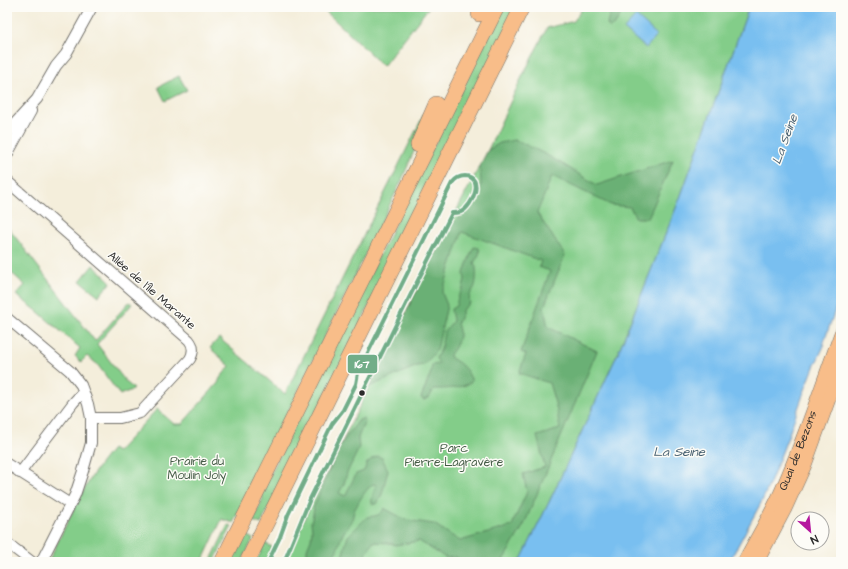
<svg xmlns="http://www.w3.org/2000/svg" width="848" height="569" viewBox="0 0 848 569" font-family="'Architects Daughter',sans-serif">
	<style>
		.green { fill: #83cd89; stroke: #577c5a }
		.forest { fill: #6ab075; stroke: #4a6e50 }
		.water { fill: #79bff0; stroke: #52758e }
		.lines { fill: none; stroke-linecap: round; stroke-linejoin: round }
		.minor-casing { stroke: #716f69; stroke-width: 12 }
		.major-casing { stroke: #716f69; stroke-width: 14 }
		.highway-casing { stroke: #716f69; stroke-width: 16 }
		.minor { stroke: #fff; stroke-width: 10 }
		.major { stroke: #f8bd89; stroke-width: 13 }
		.highway { stroke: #f8bd89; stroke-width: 15 }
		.bus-1-casing { stroke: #fdfcf7; stroke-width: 7 }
		.bus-1 { stroke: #71ad88; stroke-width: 4 }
		.bus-dot { fill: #2b2b2b; stroke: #fdfcf7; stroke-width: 1.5 }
		.labels { text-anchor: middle; stroke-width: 3; stroke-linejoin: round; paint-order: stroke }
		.street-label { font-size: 12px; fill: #2b2b2b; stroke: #fdfcf7 }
		.park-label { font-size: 12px; fill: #455c47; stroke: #fdfcf7 }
		.water-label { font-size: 13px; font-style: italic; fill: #465f70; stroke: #fdfcf7 }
		.line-badge { stroke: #fdfcf7; stroke-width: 1.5 }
		.badge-label { font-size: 11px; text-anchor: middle; font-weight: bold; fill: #fff }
	</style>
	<rect width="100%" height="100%" fill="#fdfcf7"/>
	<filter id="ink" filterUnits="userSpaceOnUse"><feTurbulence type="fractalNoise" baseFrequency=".025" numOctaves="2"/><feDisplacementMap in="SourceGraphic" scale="8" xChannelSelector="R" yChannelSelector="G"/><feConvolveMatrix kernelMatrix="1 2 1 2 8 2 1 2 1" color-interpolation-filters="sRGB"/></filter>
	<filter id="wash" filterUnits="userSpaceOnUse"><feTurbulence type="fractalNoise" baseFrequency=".012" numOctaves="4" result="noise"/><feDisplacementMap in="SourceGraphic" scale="16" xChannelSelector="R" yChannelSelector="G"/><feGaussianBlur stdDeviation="0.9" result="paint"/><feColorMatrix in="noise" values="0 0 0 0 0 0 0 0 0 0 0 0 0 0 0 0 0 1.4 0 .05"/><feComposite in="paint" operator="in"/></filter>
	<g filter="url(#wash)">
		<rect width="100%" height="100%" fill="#f4eedb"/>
		<path class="green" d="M 321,7 L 429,7 L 383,66 Z
			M 503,7 L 517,7 L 261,524 L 253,521 L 263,498 L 260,495 Z
			M 583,7 L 749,7 L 680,198 L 618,353 L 552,496 L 520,562 L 287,562 L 302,523 L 447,229 L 488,150 L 521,79 L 547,28 L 574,21 Z
			M 179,76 L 187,90 L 165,101 L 158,87 Z
			M 427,108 L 428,118 L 401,182 L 233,523 L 222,519 L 202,562 L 48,562 C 67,524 84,481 112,449 L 117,452 L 157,409 L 174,424 L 182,424 L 218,383 L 220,378 L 230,366 L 210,348 L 219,338 L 285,394 Z
			M 7,226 L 95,341 L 129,302 L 132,304 L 97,344 L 126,382 L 134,389 L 120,395 L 97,364 L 87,356 L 81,362 L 75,356 L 80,348 L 36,310 L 16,295 L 25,285 L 7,269 Z
			M 93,265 L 111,282 L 99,296 L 80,281 Z
			M 228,525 L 232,526 L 214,562 L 210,562 Z
			M 245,534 L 253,539 L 242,562 L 228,562 Z
			M 265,543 L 272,547 L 265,562 L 256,562 Z"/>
		<path class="forest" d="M 611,7 L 624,7 L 617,22 L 610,28 L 607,24 Z
			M 514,140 C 544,151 570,169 597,185 L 673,160 L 648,218 L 636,218 L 630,207 L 611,205 L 552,176 L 537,213 L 565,255 L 544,307 L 548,327 L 597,351 L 524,525 L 502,562 L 457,562 L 457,557 L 446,558 L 419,541 L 396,545 L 389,543 L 373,542 L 361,562 L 337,562 L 342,557 L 348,536 L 367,517 C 374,516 382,516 384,508 L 406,520 L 434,524 L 460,541 L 512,526 L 515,518 L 527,492 L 523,474 L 545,467 L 537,436 L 560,429 L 556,406 L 549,383 L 519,373 L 526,354 L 521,352 L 550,271 L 539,267 L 541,261 L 462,232 L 442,293 L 447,305 L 437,350 L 424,365 L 417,366 L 369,387 L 447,229 L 468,208 L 481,185 L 480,165 L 488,150 L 500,143 Z
			M 474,247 L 479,248 C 481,255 477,257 474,263 C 475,265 476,266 476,269 C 477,271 476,286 474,288 C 471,294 468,295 470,303 L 462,310 L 462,314 L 457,324 C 461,332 459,341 454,349 C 452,352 450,353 450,357 C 462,365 466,367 472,381 C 464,389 445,389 434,389 L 429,398 L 424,400 L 421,398 L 431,372 L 432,365 L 439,364 L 436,358 L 441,349 L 444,332 L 453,321 L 451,309 L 456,306 L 458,297 L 463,288 L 465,280 L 464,274 L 465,270 L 471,253 Z
			M 364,418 L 365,422 L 361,430 L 358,438 L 359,448 L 347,473 L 344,484 L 339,493 L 345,496 L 356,474 L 364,471 L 367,463 L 373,458 L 378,456 L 382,458 L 388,470 L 382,494 L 377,504 L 372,504 C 371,495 374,493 376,485 L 373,484 C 365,490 359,501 354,511 C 353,515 353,519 350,523 C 348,527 344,531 342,536 C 339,542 338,550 334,555 C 327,564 314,565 307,557 L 307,549 L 311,539 L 312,530 L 311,522 L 314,509 L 313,508 L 341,444 L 359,420 Z"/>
		<path class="water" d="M 749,7 L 841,7 L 841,293 L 824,342 L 823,348 L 814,367 L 803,395 L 789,434 L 770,483 L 762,501 L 729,562 L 520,562 L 552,496 L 618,353 L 680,198 Z
			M 636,16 L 657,35 L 646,48 L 624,29 Z"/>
	</g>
	<g filter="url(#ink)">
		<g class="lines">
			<defs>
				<path id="minor" d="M 7,133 L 16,122 L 37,99 L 56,66 L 66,54 L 92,7
					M 7,155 L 31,111
					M 7,181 L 189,340 C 194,346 194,352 190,359 L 140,413 L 120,418 L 91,418
					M 7,318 L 70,371 L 81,385 L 88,404 L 91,418 L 91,443 L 83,471 L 75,495 L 41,562
					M 7,464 L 70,504
					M 20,473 L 73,403 L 83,392
					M 7,543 L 32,562"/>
				<g id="major">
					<path id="s1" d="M 744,562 C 757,537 772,513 783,487 C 805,437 822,384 841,333"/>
					<path d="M 757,562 L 785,509 L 805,465 L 841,366"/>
				</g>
				<path id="highway" d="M 479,14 L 483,7
					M 418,145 L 436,104
					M 222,562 L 497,7
					M 247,562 L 522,7"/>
			</defs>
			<use href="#minor" class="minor-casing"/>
			<use href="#major" class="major-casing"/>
			<use href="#highway" class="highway-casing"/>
			<use href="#minor" class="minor"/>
			<use href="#major" class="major"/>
			<use href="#highway" class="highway"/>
			<defs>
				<path id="bus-1" d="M 268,562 L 280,537 L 288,515 L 332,424 L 343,410 L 356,384 L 358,373 L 452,183 C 455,179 459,176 465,176 C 485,177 473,206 461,212 C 458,213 455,213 452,213 L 410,296 L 310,499 L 284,562"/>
			</defs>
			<use href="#bus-1" class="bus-1-casing"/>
			<use href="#bus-1" class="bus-1"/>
		</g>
	</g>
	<circle class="bus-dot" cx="362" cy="393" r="3.5"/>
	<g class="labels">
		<g class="street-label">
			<text transform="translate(152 290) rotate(41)" y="4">Allée de l'Île Marante</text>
			<text dy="4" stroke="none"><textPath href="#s1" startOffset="124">Quai de Bezons</textPath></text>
		</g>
		<g class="park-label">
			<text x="454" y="452">Parc<tspan x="454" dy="14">Pierre-Lagravère</tspan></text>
			<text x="197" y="465">Prairie du<tspan x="197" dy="14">Moulin Joly</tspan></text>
		</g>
		<g class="water-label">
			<text transform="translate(784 139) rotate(-70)" y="5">La Seine</text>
			<text x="679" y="456">La Seine</text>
		</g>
	</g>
	<rect class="line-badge" x="347" y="354" width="31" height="20" rx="4" fill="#71ad88"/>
	<g class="badge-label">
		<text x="362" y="368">167</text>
	</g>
	<rect width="848" height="569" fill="none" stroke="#fdfcf7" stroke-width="24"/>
	<g transform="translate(810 531) rotate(153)"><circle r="19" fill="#fdfcf7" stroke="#a9a8a5"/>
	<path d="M0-3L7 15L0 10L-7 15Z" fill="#b5179e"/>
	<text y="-6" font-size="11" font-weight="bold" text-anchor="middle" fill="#2b2b2b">N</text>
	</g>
</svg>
